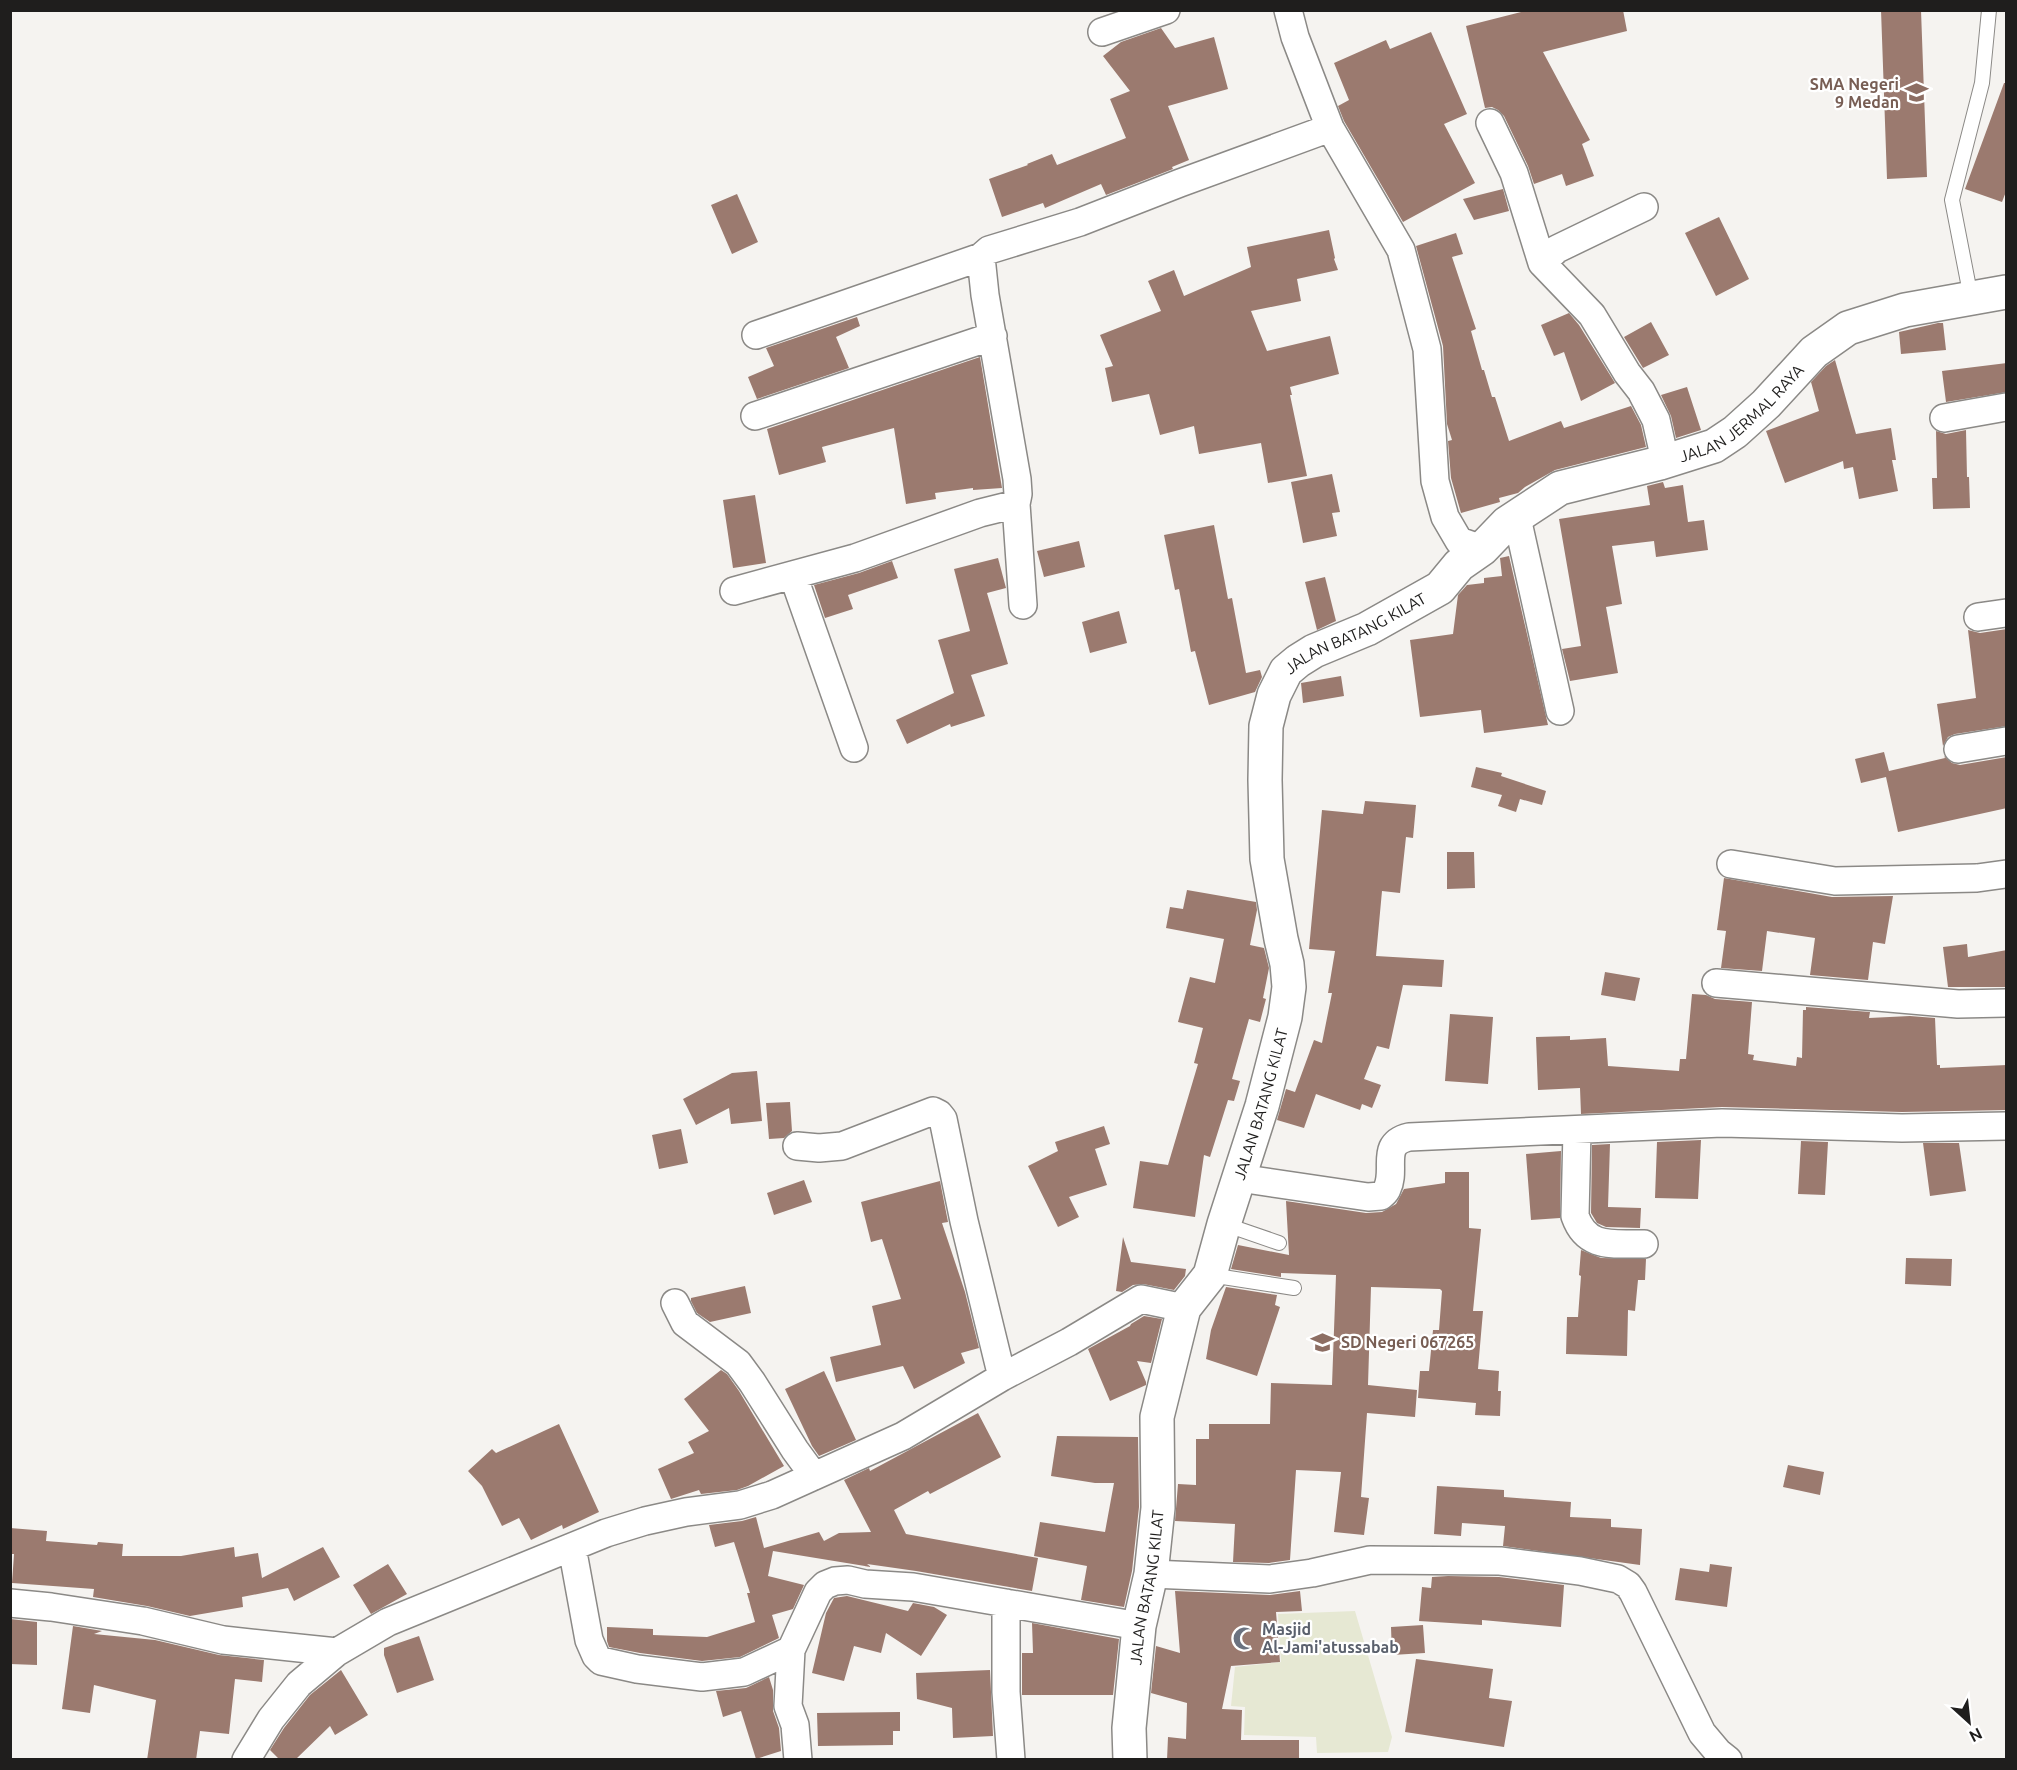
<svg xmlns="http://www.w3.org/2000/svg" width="2017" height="1770" viewBox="0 0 2017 1770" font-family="Ubuntu,sans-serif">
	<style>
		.green { fill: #e6e8d3 }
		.building { fill: #9b7a6f }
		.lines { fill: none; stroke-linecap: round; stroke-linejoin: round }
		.service-casing { stroke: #8b8986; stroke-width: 16 }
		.minor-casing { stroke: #8b8986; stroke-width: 30 }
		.tertiary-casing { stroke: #8b8986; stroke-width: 36 }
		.service { stroke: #fff; stroke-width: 14 }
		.minor { stroke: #fff; stroke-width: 27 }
		.tertiary { stroke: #fff; stroke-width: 33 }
		.labels { text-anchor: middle; stroke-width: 4.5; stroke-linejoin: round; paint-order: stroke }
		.education-label { font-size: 16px; font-weight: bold; fill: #785e54; stroke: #fff; text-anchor: end }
		.street-label { font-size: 16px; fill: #1f1e1d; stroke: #fff }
		.worship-label { font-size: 16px; font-weight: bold; fill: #5b616d; stroke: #fff; text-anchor: start }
	</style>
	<rect width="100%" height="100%" fill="#f5f3f0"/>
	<path class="green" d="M 1355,1611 L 1392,1737 L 1388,1752 L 1317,1753 L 1316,1737 L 1244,1735 L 1245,1707 L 1231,1706 L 1235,1667 L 1281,1662 L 1278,1614 Z"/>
	<path class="building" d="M 1529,10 L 1623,10 L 1627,31 L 1543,52 L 1590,140 L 1582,144 L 1594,176 L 1566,186 L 1562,174 L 1534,184 L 1528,166 L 1504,116 L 1498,110 L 1492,107 L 1485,108 L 1466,26 Z
		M 1881,10 L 1921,10 L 1927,177 L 1887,179 Z
		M 1161,28 L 1175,48 L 1214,37 L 1228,89 L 1168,106 L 1189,160 L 1172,167 L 1173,169 L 1106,195 L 1101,184 L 1045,208 L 1043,203 L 1002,217 L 989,179 L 1028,165 L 1027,164 L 1052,154 L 1057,165 L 1126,138 L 1110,99 L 1130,91 L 1103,56 L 1121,42 Z
		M 1431,32 L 1467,114 L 1444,124 L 1475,183 L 1403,222 L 1344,121 L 1338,106 L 1349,100 L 1334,63 L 1386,40 L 1390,49 Z
		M 2004,83 L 2007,83 L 2007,189 L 2002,202 L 1965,189 Z
		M 1503,189 L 1509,211 L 1474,220 L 1463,199 Z
		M 737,194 L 758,242 L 732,254 L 711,205 Z
		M 1719,217 L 1749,279 L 1716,296 L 1685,233 Z
		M 1329,230 L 1335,258 L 1334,259 L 1338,270 L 1297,279 L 1301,301 L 1251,311 L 1267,351 L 1330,336 L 1339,374 L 1290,387 L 1292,395 L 1290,395 L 1307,476 L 1268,483 L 1261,443 L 1199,454 L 1194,426 L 1160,435 L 1149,394 L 1112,402 L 1105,368 L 1113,366 L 1100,335 L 1161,311 L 1148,281 L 1174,270 L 1184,296 L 1251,267 L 1247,247 Z
		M 1456,233 L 1463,254 L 1452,257 L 1476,329 L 1471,331 L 1482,370 L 1484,370 L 1492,397 L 1495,397 L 1509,441 L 1561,421 L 1564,428 L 1631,406 L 1641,425 L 1646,447 L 1555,470 L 1525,487 L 1518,493 L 1499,498 L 1500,502 L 1461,513 L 1451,478 L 1448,441 L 1452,440 L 1447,424 L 1443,346 L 1416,246 Z
		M 1569,313 L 1579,325 L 1615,383 L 1581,401 L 1564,352 L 1554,356 L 1541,325 Z
		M 857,317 L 860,326 L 836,337 L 849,368 L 757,399 L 748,377 L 774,366 L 766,348 Z
		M 1651,322 L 1669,355 L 1643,368 L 1624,337 Z
		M 1938,323 L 1943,323 L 1946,350 L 1901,354 L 1899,332 Z
		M 980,357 L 1002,488 L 973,490 L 973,488 L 935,493 L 936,499 L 906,504 L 894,428 L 822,447 L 826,462 L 779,475 L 767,429 Z
		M 1835,360 L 1856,434 L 1891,428 L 1896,460 L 1892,460 L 1898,491 L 1859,499 L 1853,467 L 1844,469 L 1843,461 L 1785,483 L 1766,431 L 1819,411 L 1811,382 L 1826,366 Z
		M 2007,363 L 2007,392 L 1946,402 L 1942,371 Z
		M 1687,387 L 1701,430 L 1676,438 L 1671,416 L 1661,395 Z
		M 1966,430 L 1967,477 L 1969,477 L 1970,508 L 1933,509 L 1932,478 L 1937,478 L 1936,431 L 1946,434 Z
		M 1332,474 L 1340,512 L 1332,513 L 1337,536 L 1303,543 L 1291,482 Z
		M 1663,482 L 1665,488 L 1683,485 L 1688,522 L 1704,520 L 1708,550 L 1656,557 L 1654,541 L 1612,546 L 1622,604 L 1606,607 L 1618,673 L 1570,681 L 1562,649 L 1581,646 L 1559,519 L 1650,505 L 1647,486 Z
		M 755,495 L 766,563 L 733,568 L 723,500 Z
		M 1214,525 L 1228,599 L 1232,598 L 1246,673 L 1260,670 L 1262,677 L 1255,692 L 1209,705 L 1195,651 L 1191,652 L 1179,589 L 1175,590 L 1164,535 Z
		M 1079,541 L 1085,567 L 1044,577 L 1037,551 Z
		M 1509,556 L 1548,725 L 1484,733 L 1481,710 L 1420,717 L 1410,640 L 1453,634 L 1458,595 L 1467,585 L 1484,583 L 1484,578 L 1502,576 L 1500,558 Z
		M 998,558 L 1006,588 L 987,593 L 1008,664 L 971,675 L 985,716 L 951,727 L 950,724 L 907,744 L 896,720 L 954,693 L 938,640 L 970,631 L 954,569 Z
		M 892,561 L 898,578 L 848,595 L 853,609 L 825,618 L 814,585 L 859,573 Z
		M 1325,577 L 1336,621 L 1317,630 L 1305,582 Z
		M 1119,611 L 1127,643 L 1090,653 L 1082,622 Z
		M 2007,629 L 2007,726 L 1955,734 L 1948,737 L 1943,746 L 1937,704 L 1976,698 L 1968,630 L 1980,633 Z
		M 1341,676 L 1344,696 L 1303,703 L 1301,683 Z
		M 1884,752 L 1889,771 L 1945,758 L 1944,756 L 1952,763 L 1960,765 L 2007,757 L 2007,808 L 1898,832 L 1886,777 L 1861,783 L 1855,759 Z
		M 1476,767 L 1502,773 L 1501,776 L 1546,791 L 1542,805 L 1520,799 L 1516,812 L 1498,806 L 1502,795 L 1471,787 Z
		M 1365,801 L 1416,805 L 1413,838 L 1406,837 L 1400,893 L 1382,891 L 1376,956 L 1444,960 L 1442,987 L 1403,985 L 1389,1049 L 1377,1046 L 1364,1079 L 1381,1085 L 1372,1108 L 1362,1104 L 1360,1110 L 1316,1094 L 1304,1128 L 1277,1120 L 1286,1089 L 1295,1092 L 1314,1040 L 1322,1043 L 1332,993 L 1328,993 L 1335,951 L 1309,949 L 1322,810 L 1363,814 Z
		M 1447,852 L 1474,852 L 1475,888 L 1447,889 Z
		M 1724,878 L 1832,897 L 1893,896 L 1885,944 L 1873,942 L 1868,980 L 1810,975 L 1815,938 L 1767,931 L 1762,971 L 1721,968 L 1726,931 L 1717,930 Z
		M 1187,890 L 1256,902 L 1257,910 L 1250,945 L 1264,948 L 1269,968 L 1263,998 L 1266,999 L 1260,1022 L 1249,1019 L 1232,1079 L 1240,1081 L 1234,1101 L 1228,1100 L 1210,1157 L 1204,1155 L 1195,1217 L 1133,1208 L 1140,1161 L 1168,1165 L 1198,1064 L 1194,1063 L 1203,1028 L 1178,1022 L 1190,977 L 1215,983 L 1224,939 L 1166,928 L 1170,907 L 1183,909 Z
		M 1967,944 L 1968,957 L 2007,950 L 2007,987 L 1948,987 L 1943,947 Z
		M 1605,972 L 1640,978 L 1635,1001 L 1601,995 Z
		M 1692,994 L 1706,995 L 1715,999 L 1752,1002 L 1748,1054 L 1754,1055 L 1753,1060 L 1796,1066 L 1797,1057 L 1802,1058 L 1803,1010 L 1806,1010 L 1806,1007 L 1870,1012 L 1869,1018 L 1910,1016 L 1935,1018 L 1937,1065 L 1940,1065 L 1940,1068 L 2007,1065 L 2007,1110 L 1902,1112 L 1722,1107 L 1581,1114 L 1580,1088 L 1538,1090 L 1536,1037 L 1570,1036 L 1570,1040 L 1606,1038 L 1608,1066 L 1679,1071 L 1680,1059 L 1686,1059 Z
		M 1450,1014 L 1493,1017 L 1488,1084 L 1445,1081 Z
		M 757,1071 L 762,1121 L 731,1124 L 729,1108 L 696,1125 L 683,1099 L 732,1073 Z
		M 790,1102 L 792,1131 L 784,1138 L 769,1139 L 766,1103 Z
		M 1104,1126 L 1110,1144 L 1095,1149 L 1107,1185 L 1069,1197 L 1079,1217 L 1058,1227 L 1028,1166 L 1058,1151 L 1055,1142 Z
		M 681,1129 L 688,1163 L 659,1169 L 652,1135 Z
		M 1701,1140 L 1698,1199 L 1655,1198 L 1657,1142 Z
		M 1801,1141 L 1828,1142 L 1825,1195 L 1798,1194 Z
		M 1923,1143 L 1959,1143 L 1966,1191 L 1930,1196 Z
		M 1610,1144 L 1608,1207 L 1641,1208 L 1640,1228 L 1606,1227 L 1597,1223 L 1591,1213 L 1592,1145 Z
		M 1561,1151 L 1560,1218 L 1531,1220 L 1526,1154 Z
		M 1445,1172 L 1469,1172 L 1469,1228 L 1481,1229 L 1473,1311 L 1483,1311 L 1478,1369 L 1499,1371 L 1498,1391 L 1501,1391 L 1500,1416 L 1475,1415 L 1476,1403 L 1418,1398 L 1420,1371 L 1429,1371 L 1433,1330 L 1439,1330 L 1442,1291 L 1440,1289 L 1371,1287 L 1368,1385 L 1417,1390 L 1415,1417 L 1367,1413 L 1361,1497 L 1369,1498 L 1364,1535 L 1334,1532 L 1341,1472 L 1296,1470 L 1290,1560 L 1269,1563 L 1233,1562 L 1235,1524 L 1175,1521 L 1178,1484 L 1196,1485 L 1196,1439 L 1209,1439 L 1209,1424 L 1270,1424 L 1271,1383 L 1332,1385 L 1336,1275 L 1281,1273 L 1281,1277 L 1231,1269 L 1238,1245 L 1289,1255 L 1286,1201 L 1366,1213 L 1382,1212 L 1396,1204 L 1404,1189 L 1445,1183 Z
		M 804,1180 L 812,1202 L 774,1215 L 767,1193 Z
		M 940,1181 L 948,1222 L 942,1223 L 965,1292 L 979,1348 L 961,1353 L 965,1363 L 914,1389 L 903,1366 L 836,1382 L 830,1357 L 881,1345 L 872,1306 L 901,1299 L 882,1239 L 871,1242 L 861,1202 Z
		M 1123,1237 L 1131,1262 L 1186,1269 L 1185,1276 L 1174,1290 L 1143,1284 L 1133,1285 L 1122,1292 L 1116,1291 Z
		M 1581,1250 L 1601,1258 L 1646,1259 L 1645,1280 L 1638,1280 L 1635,1311 L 1628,1310 L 1627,1356 L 1566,1354 L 1567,1317 L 1578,1317 L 1581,1276 L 1579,1275 Z
		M 1906,1258 L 1952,1259 L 1951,1286 L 1905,1284 Z
		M 745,1286 L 751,1313 L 710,1322 L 697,1313 L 691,1301 L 691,1298 Z
		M 1226,1287 L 1277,1295 L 1275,1305 L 1280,1307 L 1257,1376 L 1206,1359 L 1211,1330 Z
		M 1144,1316 L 1162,1319 L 1151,1363 L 1137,1361 L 1146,1382 L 1146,1385 L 1110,1401 L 1088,1349 L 1130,1326 L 1131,1324 Z
		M 721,1370 L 727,1374 L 739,1391 L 784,1466 L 748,1486 L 737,1490 L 701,1494 L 699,1490 L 671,1499 L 658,1469 L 694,1453 L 688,1442 L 709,1431 L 684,1399 Z
		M 824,1371 L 856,1440 L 819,1456 L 812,1446 L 785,1389 Z
		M 978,1413 L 1001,1457 L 930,1494 L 928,1491 L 894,1510 L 906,1534 L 1038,1558 L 1032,1591 L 916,1571 L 867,1564 L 871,1567 L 773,1551 L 768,1576 L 804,1585 L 793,1609 L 772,1615 L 779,1638 L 740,1657 L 702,1661 L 640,1653 L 609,1647 L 607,1641 L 607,1627 L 653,1629 L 653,1635 L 707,1637 L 755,1622 L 747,1593 L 750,1593 L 734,1542 L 715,1547 L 709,1525 L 742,1521 L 756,1517 L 764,1548 L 819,1532 L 824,1541 L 839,1533 L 871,1532 L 844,1480 L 869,1468 L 870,1471 Z
		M 559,1424 L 599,1512 L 563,1529 L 562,1525 L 531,1540 L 519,1518 L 502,1526 L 482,1486 L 468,1471 L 492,1449 L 496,1453 Z
		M 1057,1436 L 1138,1437 L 1139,1507 L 1132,1571 L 1124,1607 L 1081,1600 L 1087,1566 L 1034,1556 L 1040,1522 L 1105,1532 L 1114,1483 L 1095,1483 L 1051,1476 Z
		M 1788,1465 L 1824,1472 L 1820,1495 L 1783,1487 Z
		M 1437,1486 L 1504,1490 L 1504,1497 L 1571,1502 L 1570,1517 L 1611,1519 L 1611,1527 L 1642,1529 L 1640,1565 L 1503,1546 L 1505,1526 L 1462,1523 L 1461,1536 L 1434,1534 Z
		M 10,1528 L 47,1531 L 46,1541 L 97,1545 L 98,1542 L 123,1544 L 122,1556 L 181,1556 L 234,1547 L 235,1557 L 258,1553 L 262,1578 L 323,1547 L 340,1577 L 294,1601 L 288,1588 L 242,1597 L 243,1607 L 190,1616 L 147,1606 L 93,1597 L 94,1589 L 12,1583 L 14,1554 L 10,1554 Z
		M 388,1564 L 407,1594 L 371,1614 L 353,1585 Z
		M 1710,1564 L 1732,1567 L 1727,1607 L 1675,1600 L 1680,1568 L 1709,1572 Z
		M 1448,1576 L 1499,1577 L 1564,1585 L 1561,1627 L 1482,1620 L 1482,1625 L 1419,1621 L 1422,1587 L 1431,1588 L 1432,1577 Z
		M 1175,1591 L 1270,1595 L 1300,1591 L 1302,1611 L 1276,1612 L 1280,1662 L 1231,1666 L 1222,1709 L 1242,1710 L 1241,1740 L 1299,1740 L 1299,1760 L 1167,1760 L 1168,1737 L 1186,1739 L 1187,1703 L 1151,1693 L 1156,1646 L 1180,1653 Z
		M 847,1596 L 908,1611 L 913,1603 L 934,1607 L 947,1615 L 921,1656 L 886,1633 L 881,1653 L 854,1646 L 844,1681 L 812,1673 L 826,1613 L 834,1598 Z
		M 10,1619 L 37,1622 L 37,1665 L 10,1664 Z
		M 1032,1623 L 1119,1639 L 1113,1695 L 1022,1695 L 1022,1653 L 1033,1653 Z
		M 1423,1625 L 1425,1653 L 1392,1655 L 1391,1627 Z
		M 73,1626 L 102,1631 L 94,1634 L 155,1640 L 219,1655 L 264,1660 L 262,1682 L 235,1679 L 229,1734 L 200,1731 L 196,1760 L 147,1760 L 156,1700 L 94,1685 L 90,1713 L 62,1709 Z
		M 419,1636 L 434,1680 L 397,1693 L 384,1655 L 384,1648 Z
		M 1416,1659 L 1493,1669 L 1489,1698 L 1512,1701 L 1504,1747 L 1405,1732 Z
		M 341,1670 L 368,1715 L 335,1735 L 330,1726 L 295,1760 L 280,1760 L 270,1750 L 284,1728 L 310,1695 Z
		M 990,1670 L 993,1736 L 953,1738 L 952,1708 L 917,1699 L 916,1673 Z
		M 769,1677 L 773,1690 L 773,1711 L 779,1728 L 781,1751 L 756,1759 L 741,1711 L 723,1717 L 716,1691 L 746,1688 Z
		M 900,1712 L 900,1731 L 893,1731 L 893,1745 L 818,1746 L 817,1713 Z"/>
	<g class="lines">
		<defs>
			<path id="service" d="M 1971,298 L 1952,200 L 1982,83 L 1989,10
				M 1224,1224 L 1279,1243
				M 1210,1275 L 1294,1288"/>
			<path id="minor" d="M 1288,10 L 1295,37 L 1330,128 L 1401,250 L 1427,349 L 1435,481 L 1445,517 L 1459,541 L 1482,549
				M 1102,32 L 1166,10
				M 1490,123 L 1514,173 L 1542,263 L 1592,315 L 1627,373 L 1641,391 L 1656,420 L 1663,451 L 1660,463
				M 1542,263 L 1557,249 L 1644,207
				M 756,335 L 981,257
				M 755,416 L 993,336
				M 1944,418 L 2006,407
				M 1517,518 L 1560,711
				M 793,575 L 854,748
				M 734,591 L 855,558 L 980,513 L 1016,504
				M 1023,605 L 1016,504 L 1018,494 L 1017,479 L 985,295 L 981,257 L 989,250 L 1080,222 L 1180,183 L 1330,128
				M 1978,617 L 2006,613
				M 1958,749 L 2006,741
				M 1731,864 L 1835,881 L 1977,878 L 2006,874
				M 1716,983 L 1958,1004 L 2006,1003
				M 1577,1131 L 1575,1216 C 1587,1250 1614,1243 1644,1244
				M 797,1146 L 819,1148 L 842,1146 L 933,1111 L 939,1114 L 943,1119 L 964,1221 L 1002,1377
				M 1239,1178 L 1368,1197 L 1381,1196 C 1383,1194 1386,1192 1387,1189 C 1397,1169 1379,1144 1409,1137 L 1722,1123 L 1902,1128 L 2006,1126
				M 675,1303 L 685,1323 L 738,1363 L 752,1382 L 795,1450 L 814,1476
				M 572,1547 L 589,1640 L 596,1656 L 601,1661 L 637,1669 L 702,1677 L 744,1672 L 791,1650
				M 1151,1574 L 1270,1579 L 1312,1573 L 1370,1560 L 1500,1561 L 1580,1571 L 1618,1579 L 1628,1585 L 1633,1592 L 1702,1733 L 1718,1752 L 1728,1760
				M 10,1603 L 51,1607 L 143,1621 L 223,1640 L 337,1652
				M 1006,1603 L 1006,1692 L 1011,1760
				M 246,1760 L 271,1719 L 299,1684 L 337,1652 L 388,1622 L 606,1533 L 645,1521 L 686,1512 L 740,1505 L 772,1495 L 903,1436 L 1002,1377 L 1069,1342 L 1141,1299 L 1184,1308
				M 798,1760 L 795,1725 L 788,1706 L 791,1650 L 818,1592 L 825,1585 L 835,1581 L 848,1580 L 865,1584 L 913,1587 L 1139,1626"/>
			<g id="tertiary">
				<path id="s1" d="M 1130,1760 L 1129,1728 L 1139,1626 L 1151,1574 L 1158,1508 L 1157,1417 L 1184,1308 L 1210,1275 L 1224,1224 L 1262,1106 L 1285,1017 L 1289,987 L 1287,964 L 1281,939 L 1267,859 L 1265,780 L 1266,726 L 1274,695 L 1286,671 L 1298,661 L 1314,651 L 1367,629 L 1440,588 L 1459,565 L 1482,549 L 1507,523 L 1560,488 L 1660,463 L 1714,446 L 1735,432 L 1766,404 L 1814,352 L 1848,328 L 1905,310 L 2006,292"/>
			</g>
		</defs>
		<use href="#service" class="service-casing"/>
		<use href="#minor" class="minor-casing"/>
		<use href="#tertiary" class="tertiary-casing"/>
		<use href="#service" class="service"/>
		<use href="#minor" class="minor"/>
		<use href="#tertiary" class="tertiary"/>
	</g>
	<defs>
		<symbol id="school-bare" viewBox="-9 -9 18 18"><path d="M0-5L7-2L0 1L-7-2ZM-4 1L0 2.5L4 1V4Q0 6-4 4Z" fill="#8d6e63" stroke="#fff" stroke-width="2.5" paint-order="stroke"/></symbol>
		<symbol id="mosque-bare" viewBox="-9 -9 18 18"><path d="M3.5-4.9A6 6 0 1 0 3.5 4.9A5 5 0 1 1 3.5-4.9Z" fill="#6b7280" stroke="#fff" stroke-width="2.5" paint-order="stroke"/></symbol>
	</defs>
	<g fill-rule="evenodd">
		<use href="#school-bare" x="1900" y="76" width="33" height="33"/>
		<use href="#school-bare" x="1306" y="1326" width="33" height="33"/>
		<use href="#mosque-bare" x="1228" y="1622" width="33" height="33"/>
	</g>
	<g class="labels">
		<g class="education-label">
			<text x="1899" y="90">SMA Negeri<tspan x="1899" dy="18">9 Medan</tspan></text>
			<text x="1341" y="1348" text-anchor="start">SD Negeri 067265</text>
		</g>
		<g class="street-label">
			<text dy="6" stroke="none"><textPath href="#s1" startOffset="1654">JALAN JERMAL RAYA</textPath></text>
			<text dy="6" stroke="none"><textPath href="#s1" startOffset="1200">JALAN BATANG KILAT</textPath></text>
			<text dy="6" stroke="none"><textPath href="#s1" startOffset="678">JALAN BATANG KILAT</textPath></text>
			<text dy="6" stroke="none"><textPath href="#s1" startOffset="174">JALAN BATANG KILAT</textPath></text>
		</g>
		<g class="worship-label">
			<text x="1262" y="1635">Masjid<tspan x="1262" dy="18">Al-Jami'atussabab</tspan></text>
		</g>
	</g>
	<rect width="2017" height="1770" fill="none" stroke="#1f1e1d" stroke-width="24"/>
	<g transform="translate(1969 1722) rotate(153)" stroke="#ffffff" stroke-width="4.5" paint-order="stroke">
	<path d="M0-4.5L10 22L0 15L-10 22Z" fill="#1f1e1d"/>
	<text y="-9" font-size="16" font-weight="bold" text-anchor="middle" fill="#1f1e1d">N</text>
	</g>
</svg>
